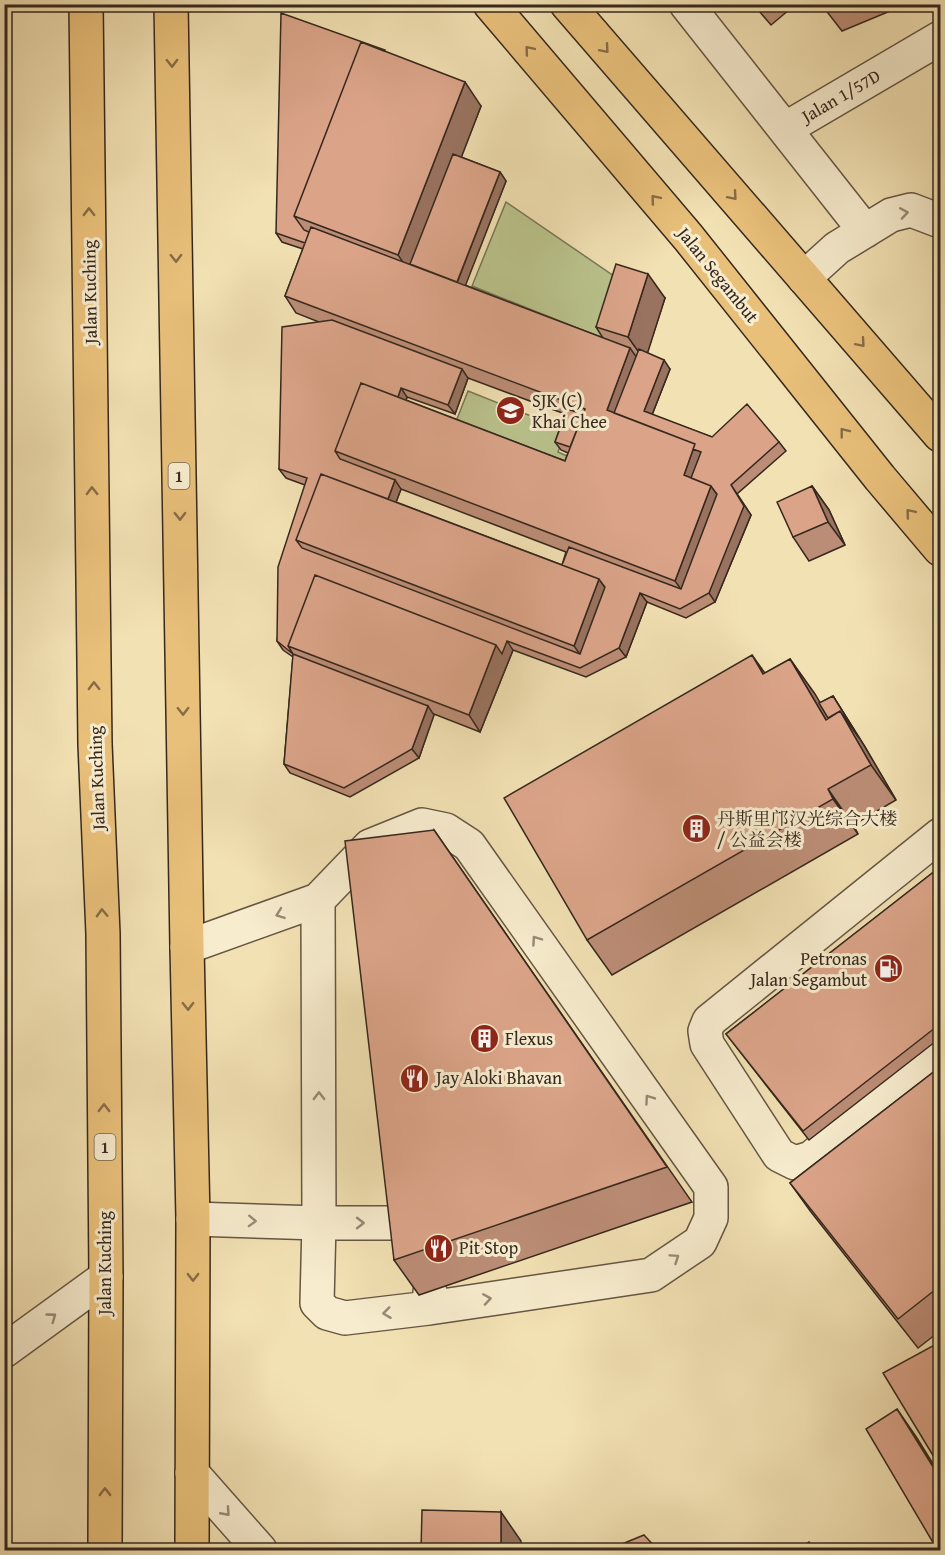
<svg xmlns="http://www.w3.org/2000/svg" width="945" height="1555" viewBox="0 0 945 1555" font-family="'Gentium Book Plus','Noto Serif SC',serif">
	<style>
		.green { fill: #bac38c; stroke: #787655; stroke-width: 1.5 }
		.lines { fill: none; stroke-linecap: round; stroke-linejoin: round }
		.minor-casing { stroke: #655643; stroke-width: 36 }
		.major-casing { stroke: #36281e; stroke-width: 36 }
		.highway-casing { stroke: #36281e; stroke-width: 36 }
		.minor { stroke: #f7ecce; stroke-width: 33 }
		.major { stroke: #e9c07a; stroke-width: 33 }
		.highway { stroke: #e9c07a; stroke-width: 33 }
		.wall { fill: #bc8d76; stroke: #36281e; stroke-width: 1.5; fill-rule: evenodd }
		.shaded-wall { fill: #997360; stroke: #36281e; stroke-width: 1.5 }
		.building { fill: #dba489; stroke: #36281e; stroke-width: 1.5 }
		.oneway { stroke: #876c47 }
		.oneway2 { stroke: #968a76 }
		.labels { text-anchor: middle; stroke-width: 6; stroke-linejoin: round; paint-order: stroke }
		.shield { fill: #f7ecce; stroke: #706353; stroke-width: 1.5 }
		.shield-label { font-size: 16px; font-weight: bold; fill: #36281e }
		.street-label { font-size: 18px; fill: #36281e; stroke: #f7ecce }
		.poi-label { font-size: 18px; fill: #36281e; stroke: #f7ecce; text-anchor: start }
	</style>
	<rect width="100%" height="100%" fill="#f2e1b3"/>
	<filter id="stains"><feTurbulence type="fractalNoise" baseFrequency=".00333" numOctaves="4"/><feColorMatrix values="0 0 0 0 .2 0 0 0 0 .09 0 0 0 0 .02 0 0 0 .5 -.17"/></filter>
	<radialGradient id="worn" r=".72"><stop offset=".6" stop-color="#630" stop-opacity="0"/><stop offset="1" stop-color="#630" stop-opacity=".3"/></radialGradient>
	<path class="green" d="M 506,202 L 630,287 L 612,342 L 472,286 Z
		M 468,391 L 566,430 L 558,452 L 567,456 L 563,467 L 455,424 Z"/>
	<g class="lines">
		<defs>
			<path id="minor" d="M 686,4 L 865,231
				M 785,129 L 940,38
				M 804,278 L 837,248 L 891,215 L 911,210 L 940,221
				M 940,835 L 709,1021 L 705,1031 L 707,1044 L 779,1155 L 795,1163 L 811,1158 L 940,1051
				M 318,900 L 370,846 L 422,825 L 446,830 L 469,845 L 711,1187 L 711,1218 L 700,1242 L 651,1275 L 429,1308
				M 187,947 L 318,900 L 319,1223 L 193,1219
				M 410,1223 L 319,1223 L 317,1303 L 327,1313 L 345,1318 L 429,1308 L 430,1292
				M 4,1351 L 106,1277
				M 192,1473 L 260,1550"/>
			<path id="major" d="M 490,4 L 688,237 L 880,478 L 940,549
				M 567,4 L 940,435"/>
			<path id="highway" d="M 86,4 L 95,744 L 103,934 L 106,1277 L 105,1550
				M 171,4 L 187,947 L 193,1219 L 192,1550"/>
		</defs>
		<use href="#minor" class="minor-casing"/>
		<use href="#major" class="major-casing"/>
		<use href="#highway" class="highway-casing"/>
		<use href="#minor" class="minor"/>
		<use href="#major" class="major"/>
		<use href="#highway" class="highway"/>
	</g>
	<path class="wall" d="M 753,4 L 796,4 L 771,25 Z
		M 821,4 L 907,4 L 842,31 Z
		M 386,52 L 481,106 L 461,157 L 500,172 L 506,181 L 465,285 L 603,338 L 596,327 L 665,298 L 647,353 L 670,369 L 652,415 L 712,437 L 779,442 L 786,451 L 737,494 L 751,515 L 715,602 L 686,618 L 647,602 L 626,657 L 586,677 L 513,650 L 480,732 L 434,714 L 419,758 L 350,797 L 290,773 L 284,764 L 293,657 L 283,650 L 277,641 L 305,485 L 286,478 L 279,469 L 319,322 L 296,313 L 285,296 L 303,249 L 282,242 L 276,233 ZM 468,378 L 565,414 L 555,442 L 561,450 L 568,453 L 565,461 L 406,400 L 407,397 L 455,414 ZM 401,489 L 566,552 L 562,565 L 396,502 Z
		M 812,486 L 829,510 L 845,545 L 809,561 L 793,537 Z
		M 790,659 L 820,703 L 833,696 L 865,747 L 896,800 L 853,825 L 858,834 L 612,975 L 587,940 L 765,673 Z
		M 434,830 L 692,1202 L 419,1295 L 394,1260 Z
		M 940,867 L 940,1038 L 809,1140 L 726,1034 Z
		M 940,1067 L 940,1331 L 918,1348 L 811,1212 L 790,1183 Z"/>
	<path class="shaded-wall" d="M 465,82 L 481,106 L 417,273 L 408,270 L 398,255 Z
		M 500,172 L 506,181 L 461,297 L 455,288 Z
		M 648,274 L 665,298 L 645,361 L 628,337 Z
		M 630,348 L 642,365 L 621,422 L 607,410 Z
		M 664,360 L 670,369 L 650,420 L 644,411 Z
		M 462,369 L 468,378 L 455,414 L 448,405 Z
		M 401,388 L 407,397 L 402,411 L 396,402 Z
		M 695,444 L 707,461 L 698,486 L 684,475 Z
		M 395,480 L 401,489 L 392,513 L 386,505 Z
		M 731,485 L 751,515 L 715,602 L 709,593 Z
		M 711,486 L 723,503 L 687,598 L 675,581 Z
		M 812,486 L 829,510 L 845,545 L 828,522 Z
		M 599,579 L 611,596 L 586,663 L 574,646 Z
		M 640,593 L 647,602 L 626,657 L 619,648 Z
		M 507,641 L 513,650 L 480,732 L 469,715 L 496,645 Z
		M 752,655 L 777,690 L 763,674 Z
		M 790,659 L 815,694 L 845,746 L 826,720 Z
		M 833,696 L 865,747 L 896,800 L 871,765 L 840,711 Z
		M 428,706 L 434,715 L 419,758 L 412,749 Z
		M 828,789 L 853,825 L 858,834 L 833,799 Z
		M 897,1409 L 917,1438 L 940,1475 L 940,1478 Z
		M 501,1512 L 521,1541 L 521,1551 L 501,1551 Z"/>
	<path class="building" d="M 281,13 L 385,50 L 384,51 L 361,42 L 294,216 L 304,230 L 309,232 L 305,243 L 276,233 Z
		M 361,42 L 465,82 L 398,255 L 294,216 Z
		M 453,154 L 500,172 L 457,282 L 410,264 Z
		M 311,227 L 630,348 L 607,410 L 695,444 L 684,475 L 711,486 L 675,581 L 335,451 L 361,383 L 565,461 L 585,409 L 285,296 Z
		M 616,264 L 648,274 L 628,337 L 596,327 Z
		M 332,320 L 462,369 L 448,405 L 401,388 L 398,397 L 361,383 L 335,451 L 340,459 L 395,480 L 388,499 L 321,474 L 296,540 L 302,548 L 580,654 L 605,587 L 599,579 L 562,565 L 569,547 L 681,589 L 717,494 L 711,486 L 691,478 L 701,452 L 693,449 L 695,444 L 614,413 L 639,349 L 664,360 L 644,411 L 712,437 L 747,404 L 779,442 L 731,485 L 744,506 L 709,593 L 680,609 L 640,593 L 619,648 L 580,668 L 507,641 L 502,654 L 496,645 L 315,575 L 288,646 L 293,654 L 277,641 L 278,567 L 307,478 L 279,469 L 282,327 Z
		M 567,409 L 583,414 L 570,447 L 555,442 Z
		M 321,474 L 599,579 L 574,646 L 296,540 Z
		M 812,486 L 828,522 L 793,537 L 777,502 Z
		M 315,575 L 496,645 L 469,715 L 288,646 Z
		M 293,654 L 428,706 L 412,749 L 344,788 L 284,764 Z
		M 752,655 L 763,674 L 790,659 L 826,720 L 840,711 L 871,765 L 828,789 L 833,799 L 587,940 L 504,798 Z
		M 833,696 L 859,738 L 840,711 L 828,718 L 819,703 Z
		M 434,830 L 667,1167 L 394,1260 L 345,841 Z
		M 940,867 L 940,1024 L 803,1131 L 726,1034 Z
		M 940,1067 L 940,1286 L 898,1319 L 790,1183 Z
		M 940,1342 L 940,1467 L 883,1373 Z
		M 897,1409 L 940,1478 L 940,1551 L 938,1551 L 866,1429 Z
		M 422,1510 L 501,1512 L 501,1551 L 421,1551 Z
		M 644,1535 L 659,1551 L 605,1551 Z
		M 809,1542 L 815,1551 L 795,1551 Z"/>
	<defs><path id="oneway-chevron" d="M-2-3.5L2.5 0L-2 3.5" fill="none" stroke-width="1.6" stroke-linecap="round" stroke-linejoin="round" transform="scale(1.5)"/></defs>
	<g class="oneway">
		<use href="#oneway-chevron" transform="translate(605 49) rotate(49)"/>
		<use href="#oneway-chevron" transform="translate(529 50) rotate(-130)"/>
		<use href="#oneway-chevron" transform="translate(172 63) rotate(89)"/>
		<use href="#oneway-chevron" transform="translate(733 196) rotate(49)"/>
		<use href="#oneway-chevron" transform="translate(655 199) rotate(-130)"/>
		<use href="#oneway-chevron" transform="translate(89 212) rotate(-91)"/>
		<use href="#oneway-chevron" transform="translate(176 258) rotate(89)"/>
		<use href="#oneway-chevron" transform="translate(861 343) rotate(49)"/>
		<use href="#oneway-chevron" transform="translate(844 432) rotate(-128)"/>
		<use href="#oneway-chevron" transform="translate(92 491) rotate(-91)"/>
		<use href="#oneway-chevron" transform="translate(910 513) rotate(-130)"/>
		<use href="#oneway-chevron" transform="translate(180 516) rotate(89)"/>
		<use href="#oneway-chevron" transform="translate(94 686) rotate(-91)"/>
		<use href="#oneway-chevron" transform="translate(183 711) rotate(89)"/>
		<use href="#oneway-chevron" transform="translate(102 913) rotate(-92)"/>
		<use href="#oneway-chevron" transform="translate(188 1006) rotate(89)"/>
		<use href="#oneway-chevron" transform="translate(104 1108) rotate(-90)"/>
		<use href="#oneway-chevron" transform="translate(193 1277) rotate(90)"/>
		<use href="#oneway-chevron" transform="translate(105 1492) rotate(-90)"/>
	</g>
	<g class="oneway2">
		<use href="#oneway-chevron" transform="translate(904 213) rotate(-9)"/>
		<use href="#oneway-chevron" transform="translate(280 914) rotate(160)"/>
		<use href="#oneway-chevron" transform="translate(536 940) rotate(-125)"/>
		<use href="#oneway-chevron" transform="translate(319 1096) rotate(-90)"/>
		<use href="#oneway-chevron" transform="translate(649 1099) rotate(-125)"/>
		<use href="#oneway-chevron" transform="translate(252 1221) rotate(2)"/>
		<use href="#oneway-chevron" transform="translate(360 1223)"/>
		<use href="#oneway-chevron" transform="translate(675 1258) rotate(-34)"/>
		<use href="#oneway-chevron" transform="translate(487 1299) rotate(-9)"/>
		<use href="#oneway-chevron" transform="translate(387 1313) rotate(173)"/>
		<use href="#oneway-chevron" transform="translate(52 1317) rotate(-36)"/>
		<use href="#oneway-chevron" transform="translate(226 1512) rotate(48)"/>
	</g>
	<defs>
		<symbol id="school-disc" viewBox="-11 -11 22 22"><circle r="9.5" fill="#8f2418" stroke="#f7ecce"/><path d="M0-5L7-2L0 1L-7-2ZM-4 1L0 2.5L4 1V4Q0 6-4 4Z" fill="#fff"/></symbol>
		<symbol id="building-disc" viewBox="-11 -11 22 22"><circle r="9.5" fill="#8f2418" stroke="#f7ecce"/><path d="M-4-6H4V6H1V3H-1V6H-4ZM-2.5-4.3h1.7v1.8h-1.7ZM.8-4.3h1.7v1.8H.8ZM-2.5-1h1.7V.8h-1.7ZM.8-1h1.7V.8H.8Z" fill="#fff"/></symbol>
		<symbol id="fuel-disc" viewBox="-11 -11 22 22"><circle r="9.5" fill="#8f2418" stroke="#f7ecce"/><path d="M-5.5-6h7V0h2V4h1.3V-2.5L3-4.5l.8-.8L6-3V5H2.5V1h-1V6h-7ZM-4.2-4.7v3.2H.2V-4.7Z" fill="#fff"/></symbol>
		<symbol id="restaurant-disc" viewBox="-11 -11 22 22"><circle r="9.5" fill="#8f2418" stroke="#f7ecce"/><path d="M-5-6h1v4h1v-4h1v4h1v-4h1v5L-1.5 .5V6h-2V.5L-5-1ZM5-6V6H3V1.5H1.5Q1.5-4 5-6Z" fill="#fff"/></symbol>
	</defs>
	<g fill-rule="evenodd">
		<use href="#school-disc" x="494" y="394" width="33" height="33"/>
		<use href="#building-disc" x="680" y="812" width="33" height="33"/>
		<use href="#fuel-disc" x="872" y="952" width="33" height="33"/>
		<use href="#building-disc" x="468" y="1022" width="33" height="33"/>
		<use href="#restaurant-disc" x="398" y="1062" width="33" height="33"/>
		<use href="#restaurant-disc" x="422" y="1232" width="33" height="33"/>
	</g>
	<g class="labels">
		<g class="shield">
			<rect x="168.5" y="463" width="21" height="26" rx="4.5"/>
			<rect x="94.5" y="1134" width="21" height="26" rx="4.5"/>
		</g>
		<g class="shield-label">
			<text x="179" y="482">1</text>
			<text x="105" y="1153">1</text>
		</g>
		<g class="street-label">
			<text transform="translate(841 96) rotate(-30)" y="6">Jalan 1/57D</text>
			<text transform="translate(718 275) rotate(51)" y="6">Jalan Segambut</text>
			<text transform="translate(90 292) rotate(-91)" y="6">Jalan Kuching</text>
			<text transform="translate(97 778) rotate(-92)" y="6">Jalan Kuching</text>
			<text transform="translate(105 1263) rotate(-90)" y="6">Jalan Kuching</text>
		</g>
		<g class="poi-label">
			<text x="532" y="407">SJK (C)<tspan x="532" dy="21">Khai Chee</tspan></text>
			<text x="717" y="825">丹斯里邝汉光综合大楼<tspan x="717" dy="21">/ 公益会楼</tspan></text>
			<text x="867" y="965" text-anchor="end">Petronas<tspan x="867" dy="21">Jalan Segambut</tspan></text>
			<text x="505" y="1045">Flexus</text>
			<text x="436" y="1084">Jay Aloki Bhavan</text>
			<text x="459" y="1254">Pit Stop</text>
		</g>
	</g>
	<rect width="945" height="1555" fill="none" stroke="#f2e1b3" stroke-width="24"/>
	<rect x="6" y="6" width="933" height="1543" fill="none" stroke="#36281e" stroke-width="3"/>
	<rect x="12" y="12" width="921" height="1531" fill="none" stroke="#36281e" stroke-width="1.5"/>
	<rect width="100%" height="100%" filter="url(#stains)"/>
	<rect width="100%" height="100%" fill="url(#worn)"/>
</svg>
